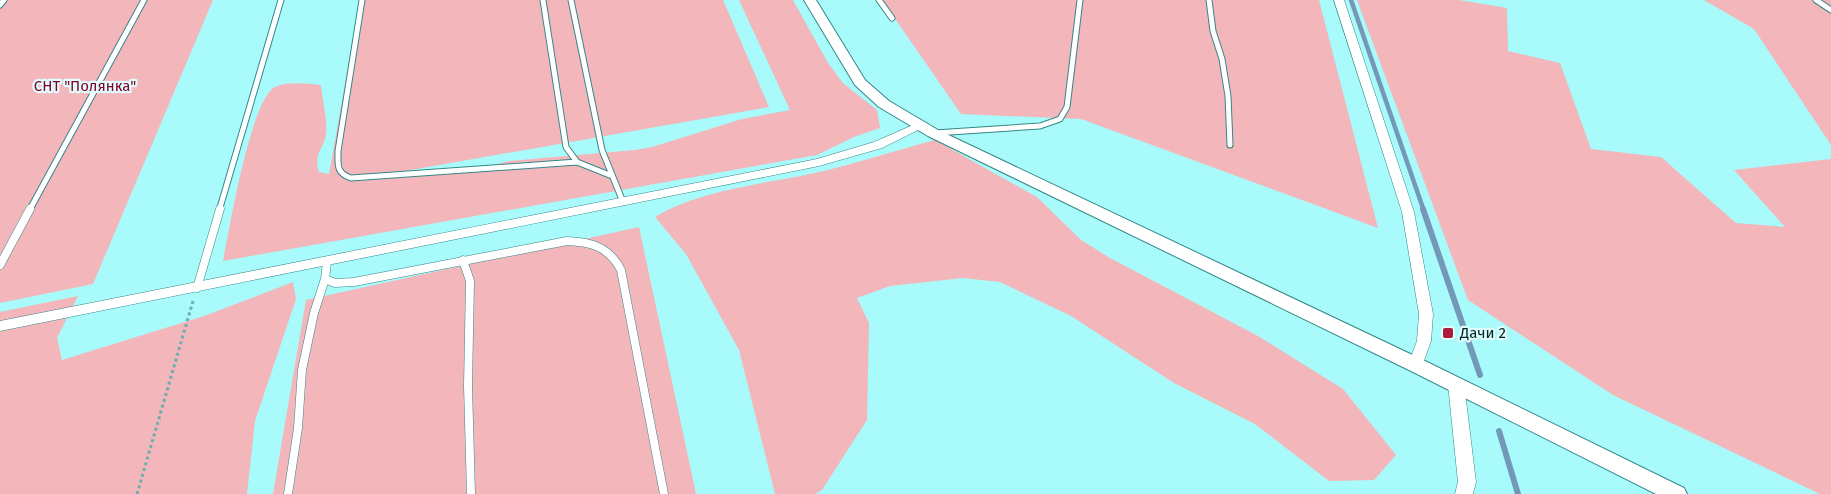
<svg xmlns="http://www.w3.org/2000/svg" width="1831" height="494" viewBox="0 0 1831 494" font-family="'Fira Sans',sans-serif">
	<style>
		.green { fill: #f3b6ba }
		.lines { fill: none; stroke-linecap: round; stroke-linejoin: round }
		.stream-far1 { stroke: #7498b8; stroke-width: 4.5 }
		.stream { stroke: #7498b8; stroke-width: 6 }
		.service-far1-casing { stroke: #358787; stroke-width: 7 }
		.service-casing { stroke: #358787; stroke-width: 9 }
		.minor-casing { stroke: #358787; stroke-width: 1 }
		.tertiary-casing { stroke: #358787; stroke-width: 2 }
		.path { stroke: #6cadad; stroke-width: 3; stroke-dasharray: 3 3; stroke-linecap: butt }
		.service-far1 { stroke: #fff; stroke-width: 5 }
		.service { stroke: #fff; stroke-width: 8 }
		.minor { fill: #fff; fill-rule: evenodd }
		.tertiary { fill: #fff; fill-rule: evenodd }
		.poi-dot { fill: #af1b3d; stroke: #dffefd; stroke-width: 2 }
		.labels { text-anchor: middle; stroke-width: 4.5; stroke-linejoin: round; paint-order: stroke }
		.park-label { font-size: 15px; fill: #850329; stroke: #dffefd }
		.poi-label { font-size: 15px; fill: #012525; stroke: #dffefd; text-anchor: start }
	</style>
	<rect width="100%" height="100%" fill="#a9fafa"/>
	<path class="green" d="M 0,0 L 213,0 L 93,284 L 0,303 Z
		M 360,0 L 723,0 L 769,107 L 371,177 L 475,170 L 509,161 L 635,150 L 652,147 L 742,119 L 790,110 L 739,0 L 793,0 L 828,63 L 843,83 L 877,110 L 880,128 L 854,137 L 817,155 L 223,261 C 229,231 251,98 275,87 C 288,81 307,84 321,85 C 322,100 328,119 326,134 C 324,150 313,152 319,172 L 329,174 Z
		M 882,0 L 1319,0 L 1378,228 L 1081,119 L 961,114 Z
		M 1357,0 L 1459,0 L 1507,8 L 1508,51 L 1560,63 L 1591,149 L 1661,157 L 1736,223 L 1785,227 L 1734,170 L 1831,159 L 1831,494 L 1820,494 L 1613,395 L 1468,300 Z
		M 1704,0 L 1831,0 L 1831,145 L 1754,29 Z
		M 935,140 L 1037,197 L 1081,240 L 1110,258 L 1258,336 L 1343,389 L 1396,455 L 1374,480 L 1329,481 L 1255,424 L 1174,383 L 1071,316 L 1000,282 L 963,278 L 890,286 L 857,298 L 869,323 L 867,420 L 822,490 L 815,494 L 775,494 L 739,350 L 686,254 L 655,217 C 701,190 758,185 810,174 C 852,165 893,151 935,140 Z
		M 639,227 L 696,494 L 273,494 L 306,300 Z
		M 293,282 L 296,299 L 255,421 L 247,494 L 0,494 L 0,312 L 78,296 L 57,338 L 62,360 L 204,316 Z"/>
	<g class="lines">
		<path class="stream-far1" d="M 1351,0 L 1424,211"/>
		<path class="stream" d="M 1423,209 L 1480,375
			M 1499,431 L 1518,494"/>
		<defs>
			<path id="service-far1" d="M 362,0 L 338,151 C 338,165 336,173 351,178 L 577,162 L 612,176
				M 543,0 L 566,147 L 577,162
				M 571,0 L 602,150 L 623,202
				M 879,0 L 892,18
				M 1209,0 L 1213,31 L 1222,59 L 1228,96 L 1230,145
				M 1816,0 L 1831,10
				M 0,5 L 4,0
				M 935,133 L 1040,126 L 1060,119 L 1067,107 L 1080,0
				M 29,211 L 144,0
				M 219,211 L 281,0"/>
			<path id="service" d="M 463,260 L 470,281 L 468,386 L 471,494
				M 0,265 L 30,209
				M 325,279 L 335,283 L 354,282 L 567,241 C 592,242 609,247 621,270 L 664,494
				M 197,288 L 220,209
				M 288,494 L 298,428 L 302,370 L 314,313 L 325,279 L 327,262"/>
			<path id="minor" d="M 1334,0 L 1344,0 L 1414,212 L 1433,314 L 1431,341 L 1421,369 L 1411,369 L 1408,365 L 1417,341 L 1419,314 L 1402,212 Z
				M 920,122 L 924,123 L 926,125 L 924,127 L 882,148 L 819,166 L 0,331 L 0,321 L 817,159 L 874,142 Z
				M 1456,378 L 1462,380 L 1464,384 L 1476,482 L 1473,494 L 1455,494 L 1458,482 L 1448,384 L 1450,380 Z"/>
			<path id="tertiary" d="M 804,0 L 816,0 L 865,80 L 889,101 L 938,130 L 1423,360 L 1684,488 L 1687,494 L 1656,494 L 1409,370 L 928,136 L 879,107 L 855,85 Z"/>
		</defs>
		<use href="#service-far1" class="service-far1-casing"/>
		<use href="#service" class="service-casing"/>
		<use href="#minor" class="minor-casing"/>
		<use href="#tertiary" class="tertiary-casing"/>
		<path class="path" d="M 137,494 L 193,301"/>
		<use href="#service-far1" class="service-far1"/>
		<use href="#service" class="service"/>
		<use href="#minor" class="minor"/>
		<use href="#tertiary" class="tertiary"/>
	</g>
	<rect class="poi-dot" x="1442" y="327" width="12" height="12" rx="3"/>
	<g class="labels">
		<g class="park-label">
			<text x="85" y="91">СНТ "Полянка"</text>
		</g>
		<g class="poi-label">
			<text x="1460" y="338">Дачи 2</text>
		</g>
	</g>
</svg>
